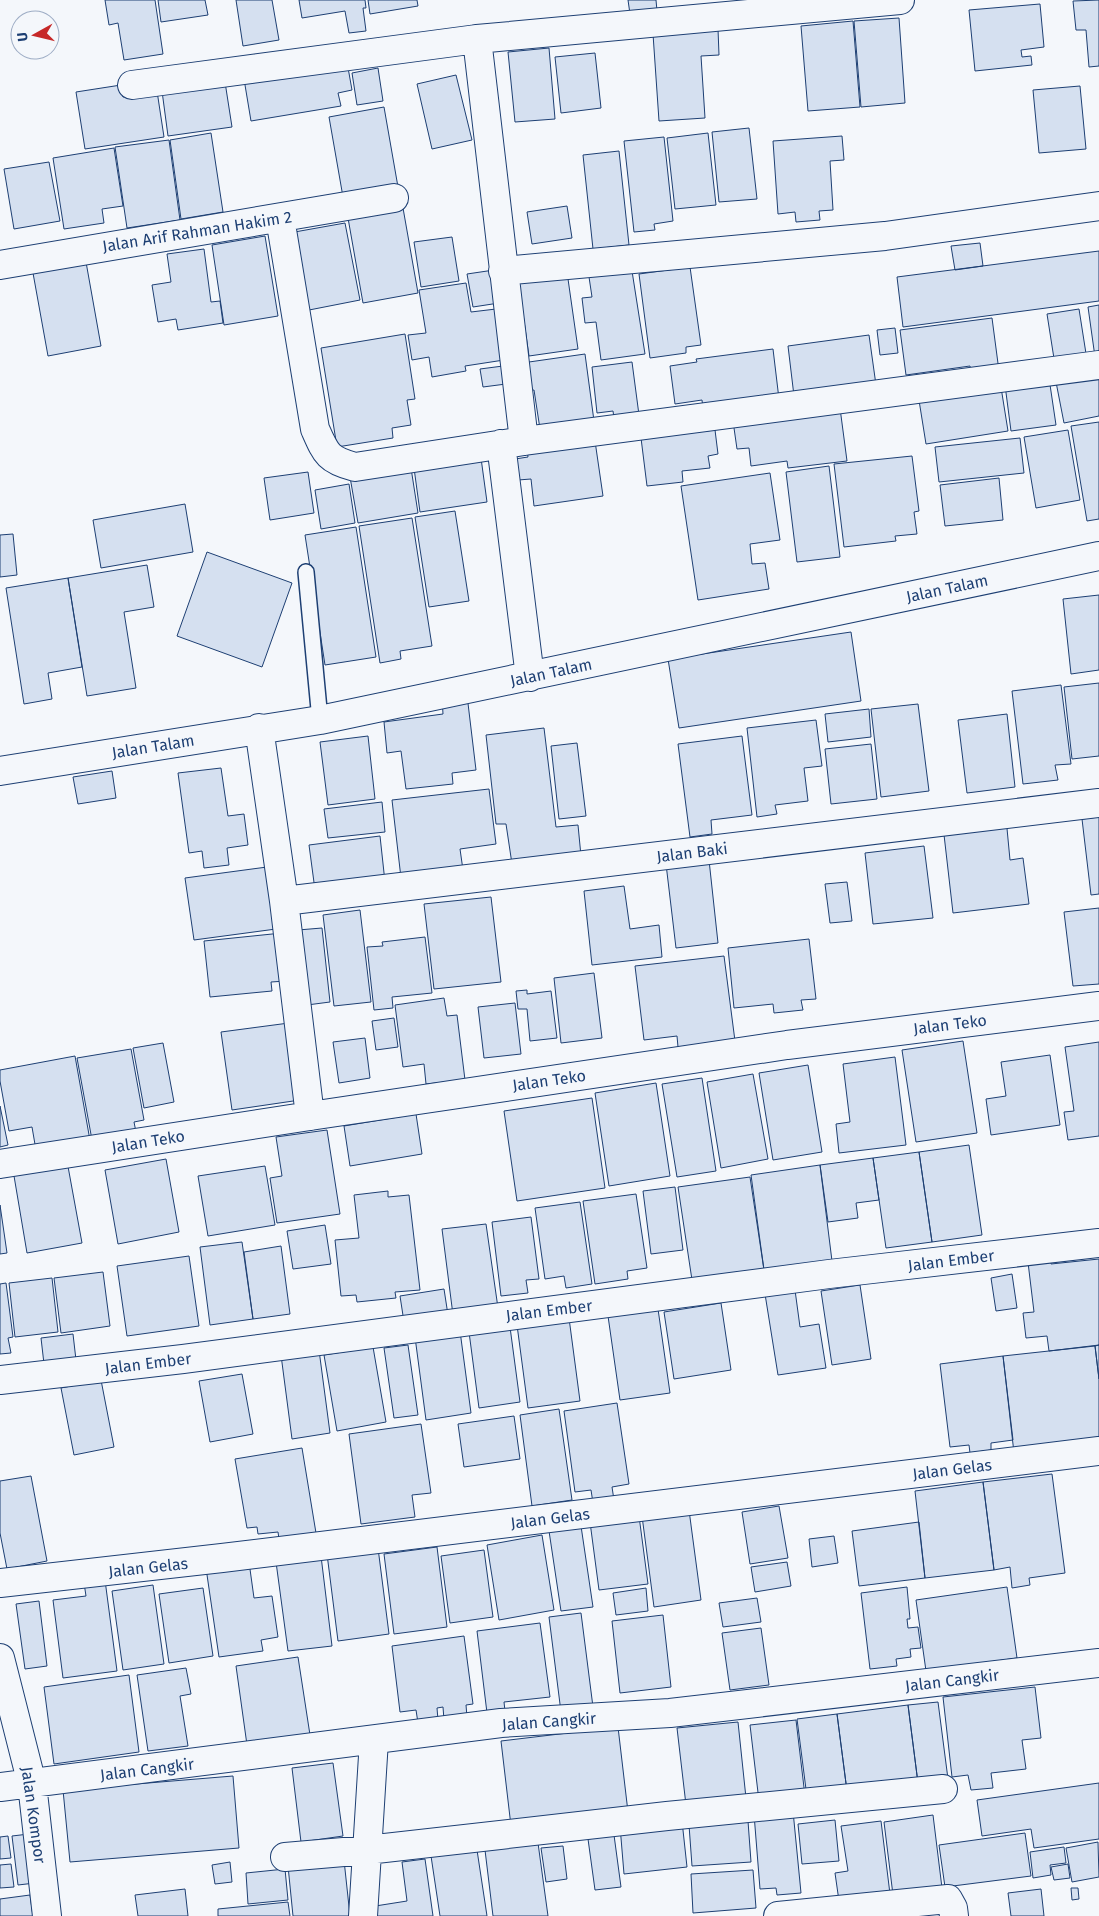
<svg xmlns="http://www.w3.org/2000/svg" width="1099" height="1916" viewBox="0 0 1099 1916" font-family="'Fira Sans',sans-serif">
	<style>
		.building { fill: #d5e0f0; stroke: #1d3f73 }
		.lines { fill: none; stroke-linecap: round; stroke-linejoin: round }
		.service-casing { stroke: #1d3f73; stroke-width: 18 }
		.minor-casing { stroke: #1d3f73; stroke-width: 30 }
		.service { stroke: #f4f7fb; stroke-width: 15 }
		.minor { stroke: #f4f7fb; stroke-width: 28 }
		.labels { text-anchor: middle; stroke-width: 4; stroke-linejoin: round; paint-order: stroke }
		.street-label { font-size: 16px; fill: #1d3f73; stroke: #f4f7fb }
	</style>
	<rect width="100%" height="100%" fill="#f4f7fb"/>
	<path class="building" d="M 105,0 L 155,0 L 163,54 L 124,60 L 118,23 L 109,25 Z
		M 158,0 L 205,0 L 208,15 L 161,22 Z
		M 236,0 L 272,0 L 279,40 L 243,46 Z
		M 299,0 L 365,0 L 366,8 L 363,8 L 366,31 L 349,33 L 345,11 L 302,18 Z
		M 368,0 L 417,0 L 418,6 L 370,14 Z
		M 628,0 L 656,0 L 657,11 L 630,14 Z
		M 1099,0 L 1099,66 L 1089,67 L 1086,30 L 1076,30 L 1073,1 Z
		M 1040,4 L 1044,47 L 1021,50 L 1022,57 L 1031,56 L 1032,65 L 975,71 L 969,10 Z
		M 899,18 L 905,103 L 861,107 L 854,21 Z
		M 853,21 L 860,107 L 808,111 L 801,26 Z
		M 718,29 L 719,55 L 701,56 L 705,118 L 659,121 L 653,34 Z
		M 549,48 L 555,119 L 515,122 L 508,52 Z
		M 595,53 L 601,108 L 561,113 L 555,57 Z
		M 347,62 L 352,90 L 338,93 L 341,106 L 251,121 L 244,79 Z
		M 378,68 L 383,101 L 357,105 L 352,73 Z
		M 456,75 L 472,140 L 432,149 L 417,84 Z
		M 225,82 L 232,127 L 168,136 L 162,91 Z
		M 121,85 L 123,97 L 157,91 L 164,137 L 85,149 L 76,92 Z
		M 1080,86 L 1086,149 L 1039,153 L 1033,90 Z
		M 384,107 L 398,187 L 343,197 L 329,117 Z
		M 749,128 L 757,199 L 719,202 L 712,132 Z
		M 211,133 L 223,212 L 181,219 L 170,140 Z
		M 708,133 L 716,205 L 675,209 L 667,138 Z
		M 842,136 L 844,160 L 830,161 L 833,210 L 819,211 L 820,220 L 796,222 L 795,212 L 778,214 L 773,141 Z
		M 664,137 L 673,221 L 654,224 L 655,230 L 634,232 L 624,141 Z
		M 169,140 L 180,220 L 127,228 L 115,147 Z
		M 114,148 L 123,206 L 102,209 L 104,223 L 64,229 L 53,158 Z
		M 619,151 L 629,245 L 593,249 L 583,155 Z
		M 49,162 L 60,221 L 14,229 L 4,169 Z
		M 567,206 L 572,238 L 532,244 L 527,212 Z
		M 403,208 L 418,293 L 363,303 L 348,218 Z
		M 345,223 L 360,300 L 304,311 L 289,233 Z
		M 265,236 L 278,316 L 224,325 L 212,245 Z
		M 452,237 L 459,281 L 421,287 L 414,242 Z
		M 980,243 L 983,266 L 955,270 L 951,246 Z
		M 204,249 L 211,302 L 220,301 L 223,323 L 178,330 L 176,319 L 158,322 L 152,285 L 171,282 L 167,254 Z
		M 1099,251 L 1099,301 L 903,327 L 897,277 Z
		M 86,262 L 101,346 L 48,356 L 33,273 Z
		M 690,267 L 701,345 L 686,347 L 686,353 L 650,358 L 639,274 Z
		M 494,270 L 499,303 L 473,307 L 467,274 Z
		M 632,271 L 645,354 L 601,360 L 596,322 L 585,323 L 582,298 L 592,297 L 589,277 Z
		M 567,272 L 578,349 L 529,356 L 518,279 Z
		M 466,283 L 471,312 L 496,309 L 504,360 L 465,366 L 466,371 L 432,377 L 429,357 L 412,360 L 408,335 L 426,333 L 419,290 Z
		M 1099,305 L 1099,356 L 1095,357 L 1088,307 Z
		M 1079,309 L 1087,360 L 1055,365 L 1047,314 Z
		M 992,318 L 999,371 L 972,375 L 970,366 L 906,375 L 900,330 Z
		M 895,328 L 898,353 L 880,355 L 877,330 Z
		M 405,334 L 415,399 L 407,400 L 411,425 L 392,428 L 393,438 L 337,447 L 321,348 Z
		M 869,335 L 876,385 L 794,396 L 788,346 Z
		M 773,349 L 779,399 L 703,409 L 702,400 L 675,404 L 670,366 L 697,362 L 696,359 Z
		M 585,354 L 594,421 L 540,429 L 534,390 L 526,391 L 522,363 Z
		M 632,362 L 639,415 L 614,418 L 613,411 L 597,413 L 592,367 Z
		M 503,366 L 506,384 L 483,387 L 480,369 Z
		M 1099,374 L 1099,416 L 1064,423 L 1056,382 Z
		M 1049,378 L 1056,425 L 1011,431 L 1005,385 Z
		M 1000,381 L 1008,431 L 926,444 L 918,394 Z
		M 840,408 L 847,461 L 788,468 L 787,461 L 751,466 L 749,448 L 737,449 L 733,421 Z
		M 1099,422 L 1099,519 L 1087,521 L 1071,426 Z
		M 715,430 L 718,454 L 708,456 L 710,468 L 682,471 L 683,482 L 647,486 L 641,438 Z
		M 1068,430 L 1080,500 L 1036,508 L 1024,437 Z
		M 1020,438 L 1024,473 L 939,482 L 935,447 Z
		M 595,441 L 603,496 L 534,506 L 531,479 L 518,480 L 515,459 L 528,457 L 527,450 Z
		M 912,456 L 919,511 L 914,512 L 917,534 L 895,536 L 896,541 L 844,547 L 834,464 Z
		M 481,458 L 487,502 L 420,512 L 414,468 Z
		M 829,466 L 840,557 L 797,562 L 786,472 Z
		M 411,468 L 418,513 L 358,523 L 350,477 Z
		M 308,472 L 314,513 L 270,520 L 264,478 Z
		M 770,473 L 780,540 L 750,544 L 752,564 L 765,563 L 769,589 L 698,600 L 681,486 Z
		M 999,478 L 1003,520 L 945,526 L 940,485 Z
		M 349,484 L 355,523 L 321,529 L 315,490 Z
		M 185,504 L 193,552 L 101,568 L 93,520 Z
		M 455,511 L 469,601 L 429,607 L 415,517 Z
		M 412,518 L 432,646 L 400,651 L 401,659 L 380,663 L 359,526 Z
		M 356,527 L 376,657 L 325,665 L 305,535 Z
		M 13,534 L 17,575 L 0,577 L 0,535 Z
		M 207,552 L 292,583 L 262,667 L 177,636 Z
		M 147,565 L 154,607 L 124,612 L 136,688 L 87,696 L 68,578 Z
		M 68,578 L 82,667 L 48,673 L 52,699 L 24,704 L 6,588 Z
		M 1099,595 L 1099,670 L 1071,674 L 1063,599 Z
		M 851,632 L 861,701 L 679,728 L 668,659 Z
		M 1099,683 L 1099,756 L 1072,759 L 1064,687 Z
		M 1061,685 L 1071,764 L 1055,765 L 1058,780 L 1023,784 L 1012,691 Z
		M 467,695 L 476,770 L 452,773 L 453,784 L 406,789 L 401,751 L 387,753 L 384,722 L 443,714 L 442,698 Z
		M 918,704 L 929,791 L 881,797 L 871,709 Z
		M 869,709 L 871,737 L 828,742 L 825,714 Z
		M 1007,714 L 1015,787 L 967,793 L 958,720 Z
		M 816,720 L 822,766 L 804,768 L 808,801 L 775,805 L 777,814 L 757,817 L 747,728 Z
		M 544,728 L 556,827 L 578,825 L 581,856 L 512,864 L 506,824 L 496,824 L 486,735 Z
		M 368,736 L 375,799 L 328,805 L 320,742 Z
		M 742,736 L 752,815 L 711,820 L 712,834 L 690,837 L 678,744 Z
		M 577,743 L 586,816 L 559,819 L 551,746 Z
		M 871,744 L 877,799 L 831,804 L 825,749 Z
		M 221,768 L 228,816 L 244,814 L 248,845 L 227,848 L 229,865 L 204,868 L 202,851 L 189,853 L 178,773 Z
		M 112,771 L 116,798 L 78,804 L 73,777 Z
		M 489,789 L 496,844 L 460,849 L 463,870 L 401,878 L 392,800 Z
		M 382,802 L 385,832 L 328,838 L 324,809 Z
		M 1099,817 L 1099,894 L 1091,895 L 1082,819 Z
		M 1006,818 L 1010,860 L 1023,858 L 1029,904 L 953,913 L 943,826 Z
		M 380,836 L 385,882 L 315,890 L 309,845 Z
		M 924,846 L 933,918 L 873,924 L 865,853 Z
		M 709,860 L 718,943 L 676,948 L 666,864 Z
		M 267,867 L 276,929 L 194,940 L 185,878 Z
		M 847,882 L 852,921 L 830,923 L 825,884 Z
		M 624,886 L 630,929 L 659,925 L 662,957 L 592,965 L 584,891 Z
		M 491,897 L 501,982 L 434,989 L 424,904 Z
		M 1099,908 L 1099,984 L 1073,986 L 1064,912 Z
		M 360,910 L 371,1002 L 334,1006 L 323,915 Z
		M 322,928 L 330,1002 L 307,1005 L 298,930 Z
		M 282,933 L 286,981 L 271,982 L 272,991 L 210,997 L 204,941 Z
		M 425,937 L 432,993 L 392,997 L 393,1008 L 374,1010 L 367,947 L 383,946 L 382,942 Z
		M 809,939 L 816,999 L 801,1000 L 803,1010 L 774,1013 L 773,1004 L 734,1008 L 728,948 Z
		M 724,956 L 735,1041 L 678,1047 L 677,1036 L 644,1040 L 635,966 Z
		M 594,973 L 602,1038 L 561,1043 L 554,978 Z
		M 527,990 L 527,994 L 551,991 L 557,1038 L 530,1041 L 527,1009 L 518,1009 L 516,991 Z
		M 444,998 L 447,1016 L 457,1015 L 465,1080 L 426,1084 L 424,1064 L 403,1067 L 395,1005 Z
		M 515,1003 L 521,1054 L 484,1058 L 478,1007 Z
		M 394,1018 L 398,1047 L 376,1050 L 372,1021 Z
		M 289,1023 L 300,1100 L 232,1110 L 221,1032 Z
		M 365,1038 L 370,1078 L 339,1083 L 333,1042 Z
		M 963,1041 L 977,1133 L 916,1142 L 902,1050 Z
		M 1099,1042 L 1099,1136 L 1068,1140 L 1064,1112 L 1074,1111 L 1065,1047 Z
		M 163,1043 L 174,1102 L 144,1108 L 133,1048 Z
		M 131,1049 L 144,1120 L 134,1122 L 136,1132 L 92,1140 L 77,1058 Z
		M 1050,1055 L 1060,1125 L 991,1135 L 986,1099 L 1006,1096 L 1001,1062 Z
		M 75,1056 L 91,1146 L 37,1156 L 32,1127 L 9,1131 L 0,1081 L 0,1070 Z
		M 895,1057 L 906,1145 L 839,1153 L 836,1124 L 850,1122 L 843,1064 Z
		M 808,1065 L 822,1152 L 773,1160 L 759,1073 Z
		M 753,1074 L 768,1159 L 721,1168 L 707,1082 Z
		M 702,1078 L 716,1171 L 677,1177 L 662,1084 Z
		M 656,1083 L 670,1176 L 609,1186 L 595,1093 Z
		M 592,1098 L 605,1188 L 517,1201 L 504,1111 Z
		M 0,1106 L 8,1145 L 0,1147 Z
		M 416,1114 L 422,1154 L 350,1166 L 344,1126 Z
		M 327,1130 L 340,1214 L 277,1223 L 270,1178 L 282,1176 L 276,1137 Z
		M 969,1145 L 982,1235 L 932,1242 L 919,1152 Z
		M 919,1152 L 932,1242 L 886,1248 L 873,1158 Z
		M 873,1158 L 879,1200 L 856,1203 L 858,1218 L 828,1222 L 820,1165 Z
		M 166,1159 L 179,1232 L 118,1244 L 105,1170 Z
		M 67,1161 L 82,1243 L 27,1253 L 13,1170 Z
		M 820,1165 L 832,1261 L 764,1270 L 751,1175 Z
		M 265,1166 L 275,1225 L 208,1236 L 198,1176 Z
		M 750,1177 L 764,1270 L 692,1280 L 678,1187 Z
		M 675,1187 L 683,1250 L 651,1254 L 643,1191 Z
		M 388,1191 L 388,1197 L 409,1195 L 420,1290 L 395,1292 L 396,1298 L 357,1302 L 356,1295 L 341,1296 L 335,1240 L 359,1238 L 354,1195 Z
		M 636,1194 L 647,1268 L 627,1271 L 628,1279 L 595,1284 L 583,1201 Z
		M 580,1202 L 592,1284 L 566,1288 L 564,1276 L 545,1279 L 535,1208 Z
		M 0,1205 L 7,1253 L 0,1254 Z
		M 531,1217 L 539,1279 L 526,1280 L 528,1293 L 501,1296 L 492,1222 Z
		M 486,1224 L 498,1308 L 453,1315 L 442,1229 Z
		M 325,1225 L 331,1264 L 293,1269 L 287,1231 Z
		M 242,1242 L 253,1319 L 210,1325 L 200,1247 Z
		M 281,1246 L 290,1314 L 253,1319 L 244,1252 Z
		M 1050,1251 L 1051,1264 L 1099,1259 L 1099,1345 L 1049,1351 L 1047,1336 L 1026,1338 L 1023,1313 L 1034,1312 L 1027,1254 Z
		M 189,1256 L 199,1326 L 127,1336 L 117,1266 Z
		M 103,1272 L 110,1326 L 61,1333 L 54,1278 Z
		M 1012,1274 L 1017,1308 L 996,1311 L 991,1278 Z
		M 52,1278 L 58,1332 L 15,1337 L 9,1283 Z
		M 6,1283 L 13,1337 L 8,1338 L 11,1353 L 0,1354 L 0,1284 Z
		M 860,1285 L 871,1359 L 832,1365 L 821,1291 Z
		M 444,1289 L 448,1315 L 404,1322 L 400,1296 Z
		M 795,1290 L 800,1327 L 819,1324 L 826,1368 L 778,1375 L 765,1294 Z
		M 721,1303 L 731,1370 L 674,1379 L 664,1312 Z
		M 658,1309 L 670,1393 L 620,1400 L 608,1316 Z
		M 569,1318 L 580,1401 L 528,1408 L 517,1325 Z
		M 510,1327 L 520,1402 L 479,1408 L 469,1332 Z
		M 460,1331 L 471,1413 L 426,1420 L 415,1337 Z
		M 73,1334 L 76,1360 L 44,1364 L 41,1338 Z
		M 408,1345 L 418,1415 L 394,1418 L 384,1348 Z
		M 1099,1345 L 1099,1379 L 1095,1346 Z
		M 1095,1346 L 1099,1379 L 1099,1443 L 1014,1453 L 1003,1356 Z
		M 373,1347 L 386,1422 L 337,1431 L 324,1355 Z
		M 319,1350 L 330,1433 L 292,1439 L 281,1355 Z
		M 1003,1356 L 1013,1440 L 991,1443 L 991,1450 L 970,1453 L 969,1445 L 950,1447 L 940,1364 Z
		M 242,1374 L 253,1434 L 210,1442 L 199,1381 Z
		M 101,1380 L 114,1447 L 74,1455 L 61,1388 Z
		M 617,1403 L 629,1484 L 612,1487 L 614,1500 L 593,1503 L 591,1490 L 575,1492 L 564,1411 Z
		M 559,1409 L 572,1500 L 532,1506 L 520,1415 Z
		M 514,1416 L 520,1459 L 464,1467 L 458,1424 Z
		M 421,1424 L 431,1493 L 412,1495 L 415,1517 L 361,1524 L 349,1434 Z
		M 302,1448 L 316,1533 L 279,1539 L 278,1532 L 258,1534 L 257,1527 L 247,1528 L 235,1459 Z
		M 1052,1474 L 1065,1573 L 1029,1578 L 1030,1585 L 1012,1588 L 1010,1567 L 994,1570 L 983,1482 Z
		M 31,1476 L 47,1561 L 7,1569 L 0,1533 L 0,1481 Z
		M 983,1482 L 994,1570 L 925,1578 L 915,1491 Z
		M 779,1506 L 788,1558 L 750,1564 L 742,1512 Z
		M 689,1510 L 701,1600 L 654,1607 L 642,1516 Z
		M 639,1516 L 648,1584 L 599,1590 L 590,1522 Z
		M 919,1522 L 925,1578 L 859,1586 L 852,1531 Z
		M 581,1526 L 593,1607 L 561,1611 L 549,1531 Z
		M 542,1535 L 554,1610 L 499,1620 L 487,1545 Z
		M 834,1536 L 838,1563 L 812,1567 L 809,1539 Z
		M 437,1547 L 447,1627 L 394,1634 L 384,1554 Z
		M 378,1548 L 389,1634 L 338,1641 L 327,1554 Z
		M 484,1550 L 493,1617 L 450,1623 L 441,1556 Z
		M 321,1556 L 332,1646 L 288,1651 L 276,1562 Z
		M 249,1562 L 254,1598 L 272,1596 L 278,1637 L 261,1640 L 263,1651 L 219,1657 L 206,1568 Z
		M 787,1562 L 791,1586 L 755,1592 L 751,1567 Z
		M 105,1580 L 117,1671 L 63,1678 L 53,1600 L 86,1596 L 84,1583 Z
		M 153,1585 L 164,1664 L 123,1670 L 112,1591 Z
		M 907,1587 L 910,1619 L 907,1619 L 908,1628 L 918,1627 L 921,1648 L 910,1649 L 911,1657 L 896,1659 L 897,1666 L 870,1669 L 861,1593 Z
		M 1007,1587 L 1017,1658 L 926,1671 L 916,1600 Z
		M 203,1588 L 213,1656 L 169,1663 L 159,1594 Z
		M 646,1588 L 648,1611 L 616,1615 L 613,1593 Z
		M 757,1598 L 761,1622 L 723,1627 L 719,1603 Z
		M 39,1601 L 47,1666 L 25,1669 L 16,1604 Z
		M 581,1613 L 593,1707 L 561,1712 L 549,1617 Z
		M 663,1615 L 671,1687 L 620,1693 L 612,1621 Z
		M 540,1623 L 550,1697 L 504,1702 L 505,1711 L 487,1713 L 477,1631 Z
		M 761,1628 L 769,1685 L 730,1690 L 722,1633 Z
		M 464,1636 L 473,1704 L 466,1705 L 467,1717 L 444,1720 L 443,1707 L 437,1708 L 438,1720 L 418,1723 L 416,1710 L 400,1712 L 392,1646 Z
		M 298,1657 L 310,1735 L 247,1745 L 236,1666 Z
		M 186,1668 L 191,1694 L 180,1696 L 188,1746 L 148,1751 L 137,1675 Z
		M 129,1675 L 139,1752 L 54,1764 L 44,1687 Z
		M 1035,1687 L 1041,1738 L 1022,1740 L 1026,1769 L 991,1773 L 993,1788 L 971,1790 L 968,1775 L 952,1777 L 943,1697 Z
		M 938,1702 L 948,1779 L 918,1783 L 908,1705 Z
		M 908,1705 L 918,1783 L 847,1791 L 837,1714 Z
		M 837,1714 L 847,1791 L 807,1797 L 797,1719 Z
		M 796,1720 L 805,1796 L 759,1801 L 750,1725 Z
		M 738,1722 L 746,1798 L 686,1805 L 677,1728 Z
		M 618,1727 L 628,1812 L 511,1826 L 501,1741 Z
		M 333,1763 L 343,1836 L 301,1842 L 292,1768 Z
		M 233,1776 L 239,1848 L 70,1862 L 63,1790 Z
		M 1099,1783 L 1099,1839 L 1034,1848 L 1031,1829 L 982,1836 L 977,1800 Z
		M 793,1811 L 801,1893 L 777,1895 L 776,1888 L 760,1889 L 754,1814 Z
		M 933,1815 L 942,1888 L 893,1895 L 884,1822 Z
		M 835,1820 L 839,1861 L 802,1864 L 798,1824 Z
		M 682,1821 L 687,1867 L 624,1874 L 620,1826 Z
		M 748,1821 L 751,1862 L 692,1866 L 689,1825 Z
		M 881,1821 L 890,1894 L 839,1901 L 835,1873 L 848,1871 L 841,1826 Z
		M 1025,1833 L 1031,1876 L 945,1887 L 939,1845 Z
		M 29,1834 L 35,1883 L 18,1885 L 12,1836 Z
		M 614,1835 L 621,1887 L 595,1890 L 588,1839 Z
		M 8,1836 L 11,1858 L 0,1859 L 0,1837 Z
		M 1098,1842 L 1099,1877 L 1072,1882 L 1066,1848 Z
		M 538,1843 L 548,1916 L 493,1916 L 485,1850 Z
		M 563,1846 L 567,1879 L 546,1882 L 541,1848 Z
		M 1064,1847 L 1066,1863 L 1050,1865 L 1051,1875 L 1033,1878 L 1030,1852 Z
		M 477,1850 L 487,1916 L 440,1916 L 431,1856 Z
		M 425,1859 L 433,1916 L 370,1916 L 369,1907 L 407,1901 L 402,1862 Z
		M 344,1860 L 350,1916 L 293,1916 L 288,1866 Z
		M 230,1862 L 232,1882 L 215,1884 L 212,1865 Z
		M 11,1864 L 14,1887 L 0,1888 L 0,1865 Z
		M 1068,1864 L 1070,1878 L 1054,1880 L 1051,1867 Z
		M 285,1869 L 288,1900 L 248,1904 L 246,1873 Z
		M 753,1870 L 756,1908 L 693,1913 L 691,1874 Z
		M 1071,1888 L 1078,1888 L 1079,1899 L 1072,1900 Z
		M 185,1889 L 188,1916 L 138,1916 L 135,1895 Z
		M 1041,1889 L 1044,1916 L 1011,1916 L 1008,1893 Z
		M 30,1895 L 33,1916 L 0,1916 L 0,1899 Z
		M 288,1902 L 290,1916 L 218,1916 L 218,1909 Z"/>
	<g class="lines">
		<defs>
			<path id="service" d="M 306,572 L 320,720"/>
			<path id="minor" d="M 477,39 L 524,441
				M 132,85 L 477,39 L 900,0
				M 280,218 L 315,429 C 326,454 328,460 355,467 L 524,441 L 1099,365
				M 0,265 L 394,198
				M 503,271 L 885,236 L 1099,206
				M 501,444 L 530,677
				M 259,728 L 284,901 L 310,1116
				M 0,771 L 320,720 L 1099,556
				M 284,901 L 1099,803
				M 0,1164 L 310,1116 L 787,1045 L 1099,1006
				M 0,1380 L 183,1359 L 829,1274 L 1099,1243
				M 0,1583 L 222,1558 L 1099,1451
				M 0,1658 L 32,1784 L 47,1916
				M 0,1787 L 501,1723 L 670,1713 L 1099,1663
				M 285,1857 L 367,1850 L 667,1816 L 943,1789
				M 363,1916 L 374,1740
				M 778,1916 L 948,1899 L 953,1908 L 954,1916"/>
		</defs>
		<use href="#service" class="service-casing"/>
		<use href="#minor" class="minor-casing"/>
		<use href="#service" class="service"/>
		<use href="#minor" class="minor"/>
	</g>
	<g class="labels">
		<g class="street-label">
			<text transform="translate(197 231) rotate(-9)" y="6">Jalan Arif Rahman Hakim 2</text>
			<text transform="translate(947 588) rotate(-12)" y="6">Jalan Talam</text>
			<text transform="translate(551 672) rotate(-12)" y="6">Jalan Talam</text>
			<text transform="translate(153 746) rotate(-9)" y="6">Jalan Talam</text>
			<text transform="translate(692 852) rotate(-7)" y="6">Jalan Baki</text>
			<text transform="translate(950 1024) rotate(-7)" y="6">Jalan Teko</text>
			<text transform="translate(549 1080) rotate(-8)" y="6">Jalan Teko</text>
			<text transform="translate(148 1141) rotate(-9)" y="6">Jalan Teko</text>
			<text transform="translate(951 1260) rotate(-7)" y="6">Jalan Ember</text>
			<text transform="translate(549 1310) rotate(-7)" y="6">Jalan Ember</text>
			<text transform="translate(148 1363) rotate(-7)" y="6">Jalan Ember</text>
			<text transform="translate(952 1469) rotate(-7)" y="6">Jalan Gelas</text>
			<text transform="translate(550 1518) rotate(-7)" y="6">Jalan Gelas</text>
			<text transform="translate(148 1567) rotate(-6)" y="6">Jalan Gelas</text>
			<text transform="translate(952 1680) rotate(-7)" y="6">Jalan Cangkir</text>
			<text transform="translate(549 1721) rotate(-4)" y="6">Jalan Cangkir</text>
			<text transform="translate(147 1769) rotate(-7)" y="6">Jalan Cangkir</text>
			<text transform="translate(34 1815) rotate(82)" y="6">Jalan Kompor</text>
		</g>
	</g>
	<g transform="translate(35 35) rotate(262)"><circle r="24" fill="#f4f7fb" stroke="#9eadc5"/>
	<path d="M0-4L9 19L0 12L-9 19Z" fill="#c62828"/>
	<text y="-8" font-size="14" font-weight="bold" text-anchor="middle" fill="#1d3f73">U</text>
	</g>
</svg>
